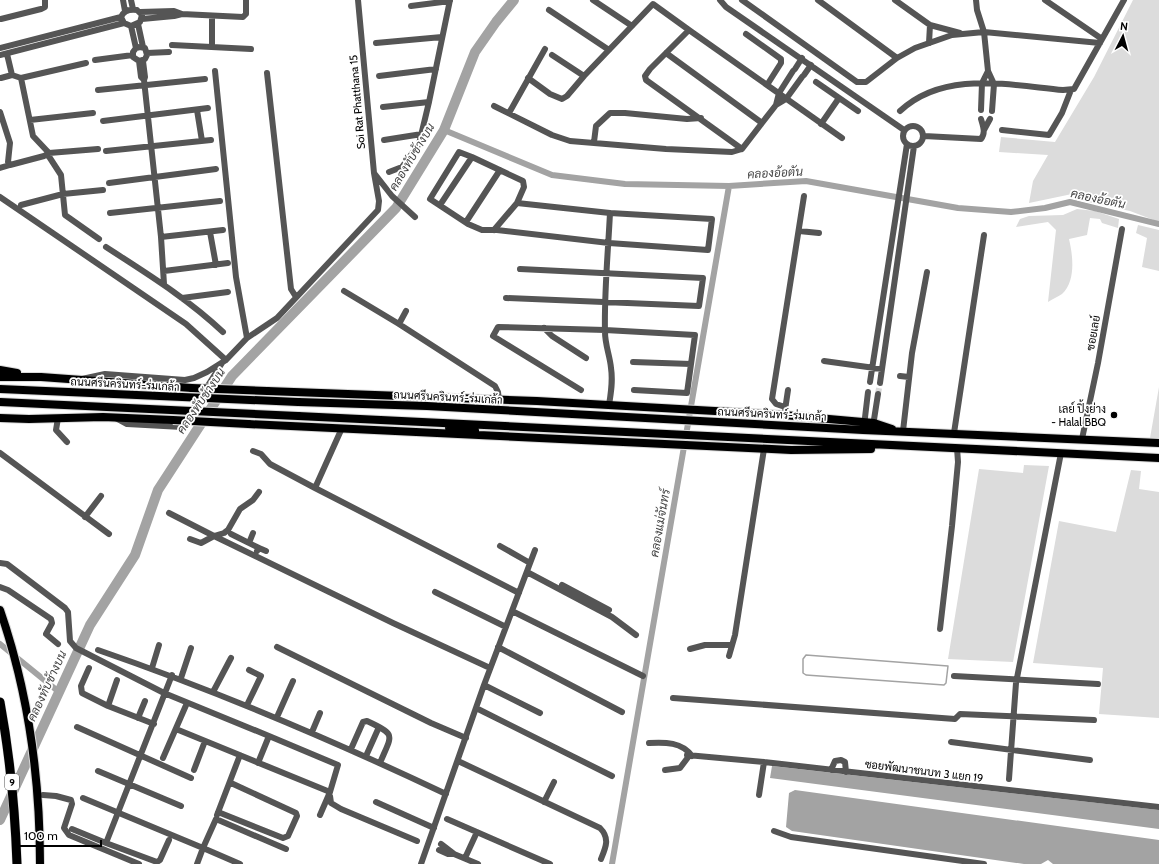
<svg xmlns="http://www.w3.org/2000/svg" width="1159" height="864" viewBox="0 0 1159 864" font-family="Cabin,Sarabun,sans-serif">
	<style>
		.green { fill: #dcdcdc }
		.water { fill: #a3a3a3 }
		.lines { fill: none; stroke-linecap: round; stroke-linejoin: round }
		.stream { stroke: #a3a3a3; stroke-width: 1.5 }
		.canal { stroke: #a3a3a3; stroke-width: 6 }
		.river { stroke: #a3a3a3; stroke-width: 10 }
		.minor-tunnel { stroke: #d9d9d9; stroke-width: 6; stroke-dasharray: 6 3; stroke-linecap: butt }
		.major-casing { stroke: #dbdbdb; stroke-width: 10 }
		.highway-casing { stroke: #dbdbdb; stroke-width: 10 }
		.minor { stroke: #555; stroke-width: 6 }
		.major { stroke: #000; stroke-width: 8 }
		.highway { stroke: #000; stroke-width: 9 }
		.major-bridge-casing { stroke: #dbdbdb; stroke-width: 10; stroke-linecap: butt }
		.major-bridge { stroke: #000; stroke-width: 8 }
		.poi-dot { fill: #000; stroke: #fff; stroke-width: 1.5 }
		.labels { text-anchor: middle; stroke-width: 3.5; stroke-linejoin: round; paint-order: stroke }
		.shield { fill: #fff; stroke: #4c4c4c; stroke-width: 1 }
		.shield-label { font-size: 10px; font-weight: bold; fill: #000 }
		.street-label { font-size: 11px; fill: #000; stroke: #fff }
		.poi-label { font-size: 11px; fill: #000; stroke: #fff; text-anchor: end }
		.water-label { font-size: 12px; font-style: italic; fill: #444; stroke: #fff }
	</style>
	<rect width="100%" height="100%" fill="#fff"/>
	<path class="green" d="M 1133,0 L 1159,0 L 1159,222 L 1130,211 L 1074,199 L 1072,194 L 1029,203 L 1033,181 L 1048,155 L 999,152 L 1001,137 L 1055,142 L 1094,77 Z
		M 1077,209 L 1095,211 L 1119,219 L 1118,228 L 1102,223 L 1100,219 L 1090,218 L 1087,235 L 1069,239 C 1073,256 1076,281 1062,294 C 1058,297 1052,299 1048,302 L 1056,230 L 1048,222 L 1016,227 L 1020,219 L 1029,216 L 1063,215 Z
		M 1138,225 L 1159,230 L 1159,271 L 1142,267 L 1147,238 L 1136,233 Z
		M 1159,387 L 1159,438 L 1150,438 Z
		M 1024,465 L 1049,466 L 1013,662 L 948,659 L 979,469 L 1023,473 Z
		M 1131,470 L 1141,471 L 1139,489 L 1159,492 L 1159,718 L 1099,714 L 1103,668 L 1033,663 L 1059,521 L 1116,532 Z"/>
	<path class="water" d="M 772,766 L 1159,810 L 1159,829 L 770,778 Z
		M 795,790 L 1159,840 L 1159,864 L 1053,864 L 1048,860 L 1041,864 L 1024,864 L 792,831 L 786,827 L 789,793 Z"/>
	<g class="lines">
		<path class="stream" d="M 806,655 L 948,666 L 946,683 L 944,685 L 806,675 L 803,673 L 803,659 Z"/>
		<path class="canal" d="M 444,130 L 552,175 L 625,184 L 729,186 L 806,181 L 958,208 L 1011,212 L 1045,208 L 1070,202 L 1159,224
			M 0,644 L 59,692
			M 612,864 L 729,186"/>
		<path class="river" d="M 0,820 L 90,625 L 135,555 L 158,490 L 232,376 L 396,208 L 444,130 L 475,52 L 496,22 L 514,0"/>
		<path class="minor-tunnel" d="M 878,394 L 880,383"/>
		<defs>
			<path id="major" d="M 0,370 L 17,373
				M 0,377 L 41,377 L 192,388
				M 267,391 L 537,401 L 784,415 L 874,423 L 892,429
				M 298,402 L 427,406 L 863,430 L 1159,443
				M 298,416 L 1159,458
				M 0,418 L 29,419 L 103,417 L 173,420
				M 248,424 L 791,450 L 871,449
				M 449,427 L 475,431
				M 0,610 C 28,691 40,779 40,864"/>
			<path id="highway" d="M 0,702 C 10,756 15,809 17,864"/>
		</defs>
		<use href="#major" class="major-casing"/>
		<use href="#highway" class="highway-casing"/>
		<path class="minor" d="M 123,0 L 125,11
			M 131,0 L 133,9
			M 358,0 L 374,173 L 392,196 L 415,217
			M 593,0 L 632,26
			M 720,0 L 726,7 L 904,130
			M 742,0 L 857,82 L 866,82 L 897,58 L 915,48 L 952,35 L 984,32 L 1100,43
			M 818,0 L 897,58
			M 895,0 L 930,25 L 960,33
			M 976,0 L 977,10 L 984,32 L 988,71 L 994,84 L 992,111
			M 1045,0 L 1102,39
			M 411,6 L 450,1
			M 549,10 L 609,50
			M 140,12 L 174,11 L 182,14 L 174,16 L 142,19
			M 182,14 L 243,17 L 246,14 L 246,0
			M 1,19 L 41,9 L 45,7 L 45,0
			M 138,24 L 143,47
			M 131,26 L 136,48 L 133,52 L 133,57 L 139,61 L 145,59 L 147,55 L 145,48 L 140,47 L 136,48
			M 746,34 L 781,59 L 781,63 L 767,85
			M 376,43 L 442,37
			M 929,43 L 930,25
			M 172,45 L 251,49
			M 212,47 L 212,16
			M 0,48 L 121,17 C 124,10 130,9 137,10 L 142,15 L 140,22 L 131,26 L 124,23 L 121,17
			M 147,53 L 169,52
			M 666,53 L 762,123
			M 7,54 L 12,75 L 21,78 L 33,136 L 49,153
			M 0,55 L 124,23
			M 552,55 L 584,76 L 653,4 L 689,30
			M 95,60 L 133,55
			M 139,61 L 141,77 L 144,80 L 145,77 L 143,61
			M 795,69 L 802,58
			M 215,71 L 236,277 L 247,338
			M 267,73 L 291,289 L 296,297
			M 804,75 L 811,65
			M 379,76 L 436,69
			M 1,78 L 12,75
			M 21,78 L 86,63
			M 528,78 L 550,94 L 562,99 L 567,96 L 584,76
			M 144,80 L 161,237 L 164,284
			M 816,82 L 858,111
			M 98,90 L 205,79
			M 776,105 L 786,99 L 802,77
			M 494,106 L 552,135 L 570,141 L 666,149 L 732,152 L 742,149 L 762,123 L 776,105 L 779,93 L 793,71
			M 383,107 L 429,102
			M 197,110 L 202,141
			M 981,110 L 982,83 L 988,71
			M 900,111 C 944,70 1008,85 1063,90 L 1074,89 L 1124,0
			M 0,112 L 10,143 L 8,162 L 10,165 L 44,156 L 49,153 L 98,149
			M 509,113 L 545,49
			M 30,120 L 93,113
			M 103,121 L 208,108
			M 821,124 L 839,98
			M903 136a10 10 0 1 1 20 0a10 10 0 1 1-20 0Z
			M 984,130 L 990,119
			M 1002,130 L 1049,135 L 1062,113 L 1071,90
			M 924,136 L 981,139 C 986,133 983,126 981,119
			M 384,140 L 422,134
			M 594,142 L 596,126 L 610,113 L 625,113 L 687,119 L 701,118
			M 742,149 L 646,80 L 645,76 L 650,69 L 689,30 L 842,138
			M 106,151 L 211,140
			M 48,155 L 61,175 L 65,215 L 99,239
			M 472,157 L 459,152 L 430,199 L 468,224 L 482,230 L 497,230 L 609,243 L 708,250 L 712,219 L 610,213 C 608,253 604,293 605,332 C 605,345 610,356 611,368 C 613,381 611,393 609,405
			M 0,168 L 10,165
			M 389,172 L 402,167 L 419,144 L 429,102 L 450,0
			M 109,183 L 216,169
			M 0,197 L 186,324 L 226,360
			M 21,205 L 63,194 L 103,190
			M 440,205 L 472,157 L 523,181 L 524,187 L 517,203
			M 110,213 L 220,201
			M 466,222 L 500,170
			M 494,230 L 517,203 L 610,213
			M 799,231 L 819,233
			M 210,232 L 216,265
			M 161,237 L 223,230
			M 106,247 C 146,273 187,298 223,332
			M 164,271 L 228,263
			M 344,291 L 399,324 L 495,386 L 498,392 L 499,400
			M 182,298 L 228,292
			M 506,298 L 699,306 L 703,278 L 520,269
			M 399,324 L 406,311
			M 544,328 L 552,336 L 586,358
			M 824,361 L 882,369
			M 633,362 L 691,364
			M 900,376 L 909,377
			M 82,379 L 105,374 L 185,380 L 194,378 L 207,372 L 226,360 L 247,338 L 277,318 L 378,210 L 379,201 L 374,173
			M 870,382 L 907,144
			M 880,383 L 914,146
			M 581,390 L 493,336 L 498,327 L 605,330 L 695,335 L 687,393 L 634,390
			M 785,407 L 776,404 L 772,399 L 804,196
			M 785,410 L 788,390
			M 58,418 L 56,430 L 67,442
			M 116,418 L 127,424 L 182,427 L 222,363
			M 864,426 L 868,392
			M 873,426 L 878,394
			M 903,431 L 912,353 L 927,272
			M 954,433 L 984,235
			M 1082,439 L 1098,363 L 1122,229
			M 253,451 L 261,454 L 270,464 L 315,488 L 519,593
			M 0,453 L 109,534
			M 315,488 L 342,428
			M 169,513 L 214,536 L 224,533 L 228,530 L 240,509 L 253,500 L 259,492
			M 85,517 L 101,496
			M 231,534 L 259,548
			M 190,539 L 201,543 L 214,536 L 393,623 L 490,668
			M 249,543 L 253,533
			M 500,546 L 530,563
			M 257,551 L 259,548 L 266,551
			M 0,563 L 7,564 L 65,608 L 68,612 L 70,641 L 76,648 L 164,693 L 269,736 L 258,763
			M 527,572 L 612,617 L 636,635
			M 562,585 L 609,610
			M 0,587 L 8,590 L 51,619 L 52,623 L 46,634 L 58,644
			M 435,592 L 506,627
			M 512,611 L 643,676
			M 940,629 L 952,526 L 958,462 L 957,448
			M 277,647 L 431,723 L 466,738
			M 498,647 L 622,712
			M 690,649 L 705,645 L 732,645
			M 98,650 C 217,691 332,740 446,794
			M 729,656 L 735,635 L 764,449
			M 89,668 L 81,686 L 82,693 L 108,706 L 154,724
			M 152,668 L 159,645
			M 954,676 L 1098,684
			M 181,678 L 191,648
			M 484,685 L 540,713
			M 213,692 L 231,658
			M 673,698 L 955,719 L 960,714 L 1094,720
			M 247,705 L 261,676 L 249,670
			M 108,706 L 117,680
			M 476,708 L 612,776
			M 277,717 L 293,681
			M 138,718 L 145,701
			M 77,727 L 191,778
			M 176,729 L 330,792
			M 312,732 L 320,713
			M 269,736 L 338,765 L 330,792 L 320,815
			M 951,742 L 1090,760
			M 649,743 C 665,742 682,742 692,756
			M 351,749 L 363,722 L 367,721 C 397,735 392,734 380,763
			M 687,755 L 764,762 L 1159,807
			M 366,756 L 379,727
			M 163,758 L 187,703
			M 458,761 L 600,828 C 610,838 606,847 601,859
			M 194,770 L 205,741
			M 665,770 L 680,768 L 689,756
			M 831,770 L 835,761 L 841,760 L 845,762 L 846,772
			M 98,771 L 181,806
			M 1009,779 L 1016,683 L 1061,453
			M 43,795 L 56,796 L 71,800 L 72,804 L 64,828 L 69,835 L 139,864
			M 759,795 L 764,762
			M 330,796 L 331,803 L 341,809 L 417,841
			M 83,798 L 203,848 L 216,819 L 286,849
			M 376,802 L 434,828
			M 544,802 L 554,782
			M 218,812 L 283,838 L 288,836 L 297,816 L 296,813 L 231,783
			M 217,815 L 240,755
			M 447,819 L 550,864
			M 72,829 L 106,843 L 172,675
			M 774,831 L 791,837 L 984,864
			M 106,843 L 157,862 L 160,860 L 169,840
			M 439,850 L 448,854 L 454,854 L 441,844
			M 454,854 L 478,864
			M 465,858 L 477,832
			M 197,864 L 203,848 L 240,864
			M 421,864 L 484,685 L 535,550"/>
		<use href="#major" class="major"/>
		<use href="#highway" class="highway"/>
		<defs>
			<path id="major-bridge" d="M 192,388 L 267,391
				M 0,389 L 298,402
				M 0,402 L 298,416
				M 173,420 L 248,424"/>
		</defs>
		<use href="#major-bridge" class="major-bridge-casing"/>
		<use href="#major-bridge" class="major-bridge"/>
	</g>
	<circle class="poi-dot" cx="1114" cy="415" r="4"/>
	<g class="labels">
		<rect class="shield" x="5" y="774" width="14" height="16" rx="3"/>
		<g class="shield-label">
			<text x="12" y="786">9</text>
		</g>
		<g class="street-label">
			<text transform="translate(357 102) rotate(-95)" y="4">Soi Rat Phatthana 15</text>
			<text transform="translate(1093 333) rotate(-80)" y="4">ซอยเลย์</text>
			<text transform="translate(125 384) rotate(3)" y="4">ถนนศรีนครินทร์-ร่มเกล้า</text>
			<text transform="translate(448 397) rotate(3)" y="4">ถนนศรีนครินทร์-ร่มเกล้า</text>
			<text transform="translate(772 414) rotate(3)" y="4">ถนนศรีนครินทร์-ร่มเกล้า</text>
			<text transform="translate(924 771) rotate(7)" y="4">ซอยพัฒนาชนบท 3 แยก 19</text>
		</g>
		<g class="poi-label">
			<text x="1106" y="413">เลย์ ปิ้งย่าง<tspan x="1106" dy="13">- Halal BBQ</tspan></text>
		</g>
		<g class="water-label">
			<text transform="translate(412 157) rotate(-59)" y="4">คลองทับช้างบน</text>
			<text transform="translate(775 173) rotate(-3)" y="4">คลองอ้อตัน</text>
			<text transform="translate(1098 199) rotate(12)" y="4">คลองอ้อตัน</text>
			<text transform="translate(201 401) rotate(-56)" y="4">คลองทับช้างบน</text>
			<text transform="translate(660 523) rotate(-80)" y="4">คลองแม่จันทร์</text>
			<text transform="translate(47 686) rotate(-65)" y="4">คลองทับช้างบน</text>
		</g>
	</g>
	<g transform="translate(1123 36) rotate(6)" stroke="#ffffff" stroke-width="3" paint-order="stroke">
	<path d="M0-3L7 15L0 10L-7 15Z" fill="#000000"/>
	<text y="-6" font-size="11" font-weight="bold" text-anchor="middle" fill="#000000">N</text>
	</g>
	<path d="M18 840v6h83v-6" fill="none" stroke="#000000" stroke-width="2"/>
	<text x="24" y="840" font-size="12" fill="#000000" stroke="#ffffff" stroke-width="3" paint-order="stroke">100 m</text>
</svg>
